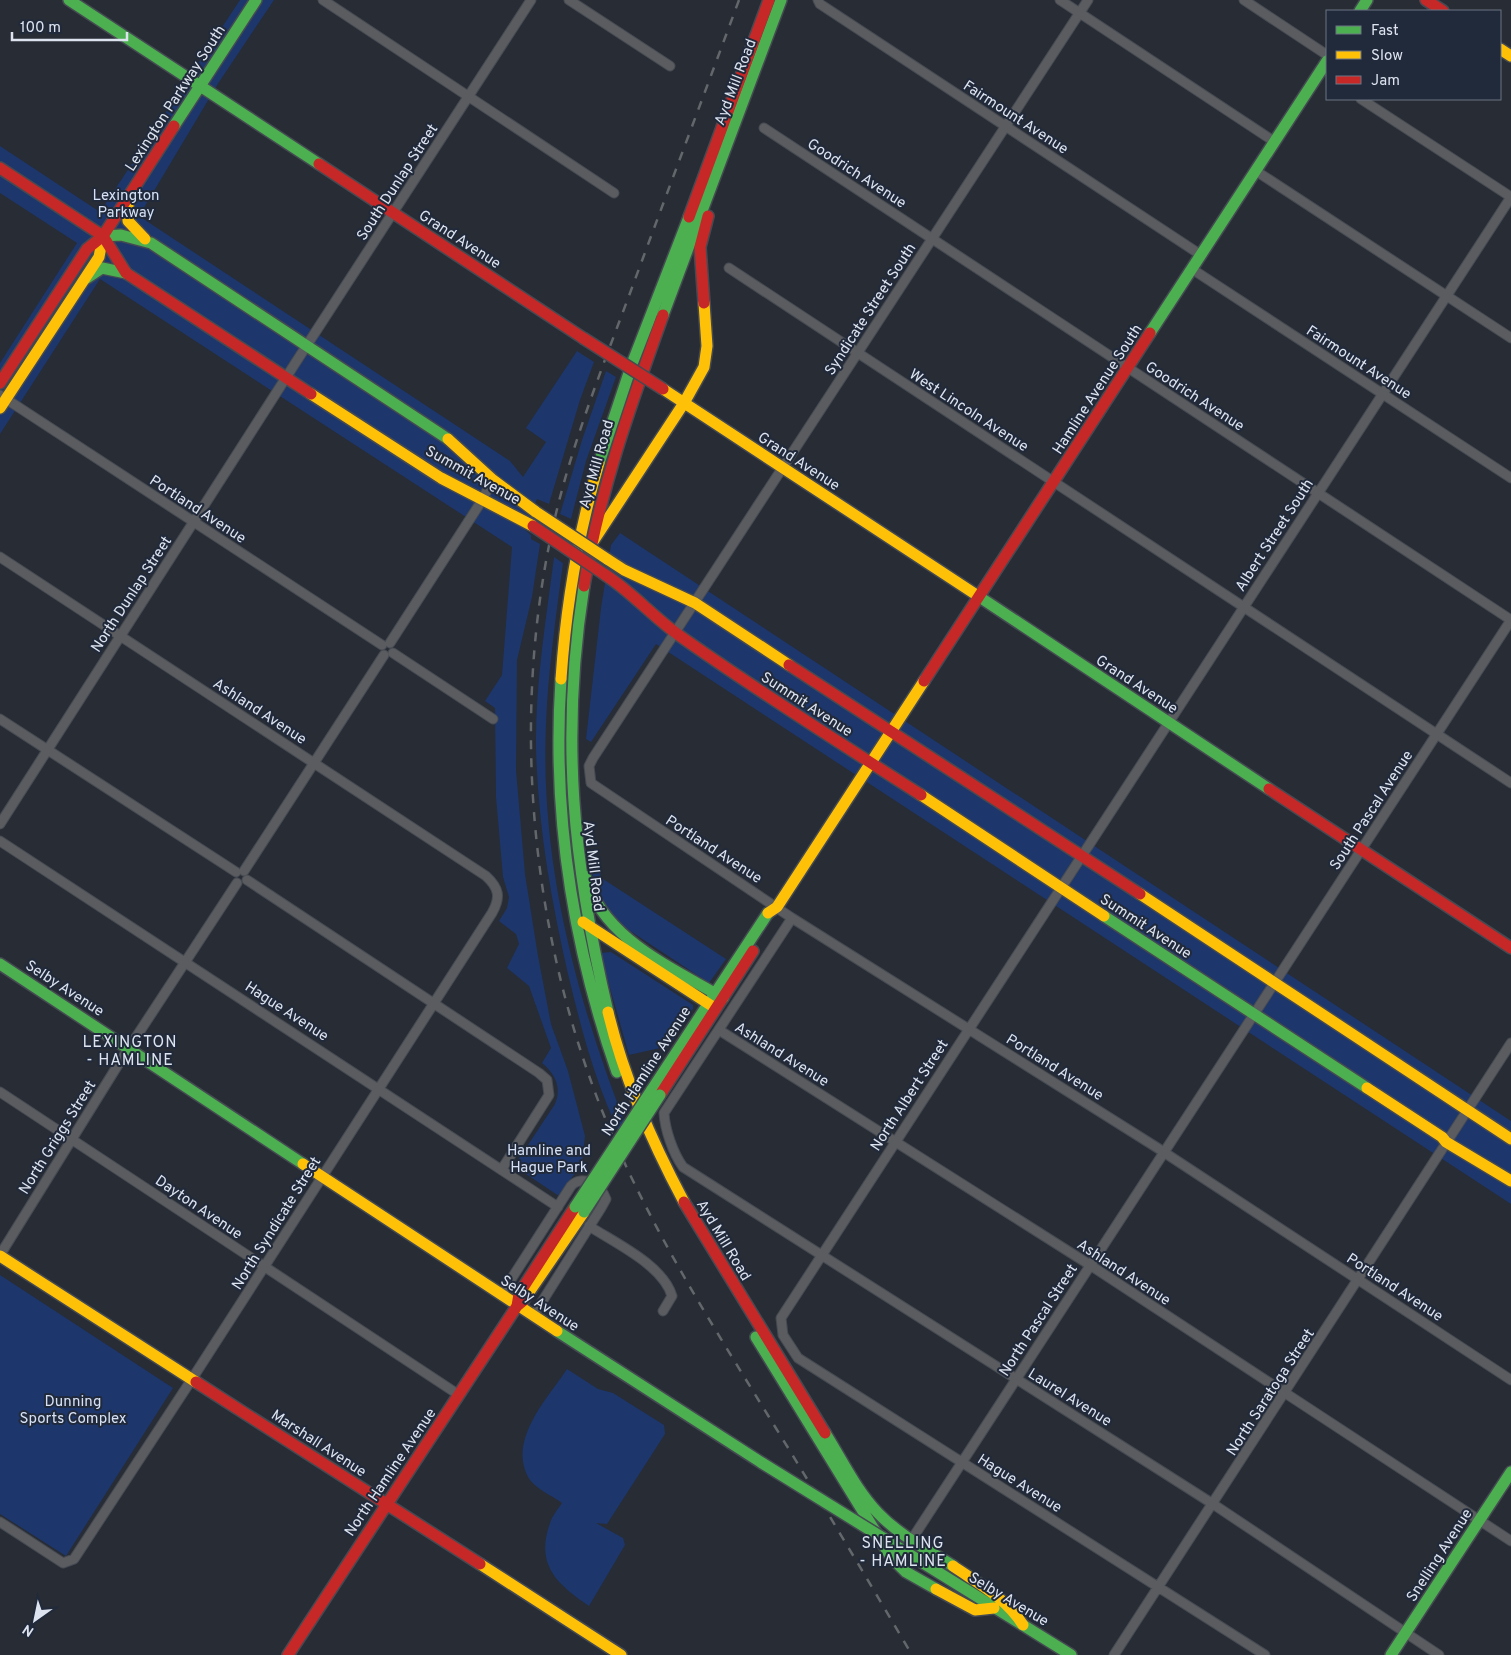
<svg xmlns="http://www.w3.org/2000/svg" width="1511" height="1655" viewBox="0 0 1511 1655" font-family="Overpass,sans-serif">
	<style>
		.green { fill: #1d366b }
		.lines { fill: none; stroke-linecap: round; stroke-linejoin: round }
		.street-casing { stroke: #454a52; stroke-width: 11 }
		.fast-casing { stroke: #454a52; stroke-width: 14 }
		.slow-casing { stroke: #454a52; stroke-width: 14 }
		.jam-casing { stroke: #454a52; stroke-width: 14 }
		.street { stroke: #5b5c60; stroke-width: 9 }
		.fast { stroke: #4caf50; stroke-width: 11 }
		.slow { stroke: #ffc107; stroke-width: 11 }
		.jam { stroke: #c62828; stroke-width: 11 }
		.rail { stroke: #63676b; stroke-width: 2.5; stroke-dasharray: 9 9; stroke-linecap: butt }
		.fast-bridge-casing { stroke: #454a52; stroke-width: 14; stroke-linecap: butt }
		.slow-bridge-casing { stroke: #454a52; stroke-width: 14; stroke-linecap: butt }
		.jam-bridge-casing { stroke: #454a52; stroke-width: 14; stroke-linecap: butt }
		.fast-bridge { stroke: #4caf50; stroke-width: 11 }
		.slow-bridge { stroke: #ffc107; stroke-width: 11 }
		.jam-bridge { stroke: #c62828; stroke-width: 11 }
		.labels { text-anchor: middle; stroke-width: 4; stroke-linejoin: round; paint-order: stroke }
		.street-label { font-size: 15px; fill: #dde3ef; stroke: #212a3b }
		.park-label { font-size: 15px; fill: #d6e1f6; stroke: #212a3b }
		.neighbourhood-label { font-size: 16px; letter-spacing: 1px; fill: #dde3ef; stroke: #212a3b }
	</style>
	<rect width="100%" height="100%" fill="#272c35"/>
	<path class="green" d="M 240,0 L 274,0 L 219,82 L 139,216 L 510,461 L 523,477 L 546,442 L 526,428 L 577,351 L 594,362 L 580,400 L 549,504 L 537,499 L 525,530 L 531,535 L 531,539 L 540,544 L 532,597 L 517,660 L 516,770 L 525,874 L 538,956 L 551,1024 L 568,1071 L 585,1136 L 582,1163 L 559,1196 L 514,1166 L 555,1104 C 562,1087 555,1074 542,1063 L 551,1048 L 529,986 L 507,968 L 519,944 L 516,934 L 499,921 L 507,908 L 509,897 L 503,877 L 496,797 L 495,708 L 485,701 L 502,675 L 512,547 L 100,279 L 0,434 L 0,363 L 77,243 L 0,193 L 0,146 L 100,212 Z
		M 606,371 L 616,377 L 586,461 L 571,519 L 560,514 L 582,440 Z
		M 620,533 L 1511,1121 L 1511,1204 L 656,644 L 591,742 L 586,739 L 601,608 L 611,545 Z
		M 554,557 L 563,563 C 556,617 548,671 546,725 C 540,862 576,997 625,1123 L 619,1132 C 595,1082 581,1028 568,974 C 551,900 538,826 536,749 C 535,685 546,620 554,557 Z
		M 590,863 L 601,870 L 600,877 L 726,959 L 709,983 L 615,921 L 599,903 Z
		M 611,952 L 693,1005 L 693,1009 L 669,1046 L 629,1055 L 600,953 Z
		M 0,1275 L 173,1388 L 66,1556 L 0,1514 Z
		M 567,1369 L 598,1389 L 613,1393 L 664,1425 L 665,1434 L 607,1524 L 596,1523 L 623,1538 L 625,1545 L 589,1606 C 557,1584 535,1565 550,1523 C 552,1516 558,1509 562,1503 C 551,1495 534,1488 528,1477 C 508,1439 548,1398 567,1369 Z"/>
	<g class="lines">
		<defs>
			<path id="street" d="M 323,0 L 614,193
				M 569,0 L 670,66
				M 818,0 L 820,4 L 1201,255
				M 1060,0 L 1275,142
				M 1088,0 L 593,758 L 589,766 L 591,783 L 792,918 L 1156,1147 L 1511,1380
				M 1244,0 L 1327,55
				M 1361,99 L 1511,197
				M 764,128 L 1511,620
				M 1256,171 L 1511,338
				M 729,268 L 1511,783
				M 1192,269 L 1511,478
				M 0,395 L 382,645
				M 0,557 L 486,876 C 499,888 501,897 492,913 L 192,1379 L 74,1559 L 63,1563 L 0,1522
				M 390,643 L 479,505 L 493,480
				M 393,653 L 493,719
				M 0,719 L 236,872
				M 0,824 L 296,362 L 531,0
				M 0,841 L 558,1207
				M 244,871 L 384,655
				M 247,880 L 539,1073 L 547,1080 L 549,1095 L 502,1169
				M 792,918 L 664,1113 C 665,1130 673,1153 683,1167 L 1213,1504 L 1439,1655
				M 719,1030 L 1090,1265 L 1511,1541
				M 0,1092 L 459,1395
				M 589,1226 C 615,1243 663,1265 672,1296 L 663,1311
				M 0,1255 L 121,1060 L 237,883
				M 501,1295 L 571,1186 C 582,1174 601,1185 606,1199 L 601,1208 L 533,1316
				M 912,1539 L 1511,620
				M 1114,1655 L 1511,1043
				M 1265,1655 L 798,1358 L 783,1335 L 781,1318 L 1511,197"/>
			<path id="fast" d="M 69,0 L 319,164
				M 1360,11 L 1367,0
				M 174,126 L 256,0
				M 103,236 L 121,235 L 151,243 L 448,439
				M 87,278 L 102,268 L 126,273
				M 663,315 L 781,0
				M 1150,333 L 1327,61
				M 599,463 L 632,364 L 689,217
				M 584,586 C 560,737 573,864 608,1012
				M 975,594 L 1269,789
				M 561,679 C 552,813 573,946 617,1072
				M 585,876 C 603,939 671,967 723,998
				M 1104,916 L 1367,1088
				M 0,964 L 303,1164
				M 651,1091 L 768,913
				M 557,1331 L 762,1463
				M 756,1337 L 891,1557 L 906,1572 L 936,1589
				M 825,1433 C 842,1460 856,1490 878,1513 C 899,1535 928,1550 953,1566
				M 883,1538 L 1071,1655
				M 1391,1655 L 1511,1472"/>
			<path id="slow" d="M 1500,49 L 1511,56
				M 128,199 L 128,221 L 145,239
				M 663,389 L 975,594
				M 311,394 L 441,478 L 533,526
				M 0,408 L 99,257 L 103,236
				M 448,439 L 493,480 L 536,512
				M 594,540 L 684,403 L 704,367 L 707,346 L 704,303
				M 607,559 L 624,570 L 695,603 L 789,665
				M 561,679 C 566,605 578,534 599,463
				M 921,795 L 1104,916
				M 1140,894 L 1511,1139
				M 768,913 L 777,907 L 924,681
				M 583,922 L 715,1008
				M 608,1012 C 624,1079 652,1142 684,1202
				M 1367,1088 L 1442,1137 L 1446,1142 L 1511,1181
				M 303,1164 L 557,1331
				M 0,1256 L 196,1382
				M 523,1301 L 584,1212
				M 480,1564 L 621,1655
				M 953,1566 C 979,1584 1006,1598 1023,1625
				M 936,1589 L 975,1610 L 994,1608"/>
			<path id="jam" d="M 1426,0 L 1443,11
				M 319,164 L 583,338
				M 0,168 L 103,236 L 126,273 L 311,394
				M 689,217 L 769,0
				M 704,303 L 700,247 L 708,216
				M 0,383 L 87,249 L 103,236 L 174,126
				M 604,574 C 632,592 653,617 680,636 C 759,692 840,743 921,795
				M 584,586 C 599,492 631,404 663,315
				M 789,665 L 1140,894
				M 924,681 L 1150,333
				M 1269,789 L 1511,948
				M 660,1095 L 753,951
				M 684,1202 L 825,1433
				M 517,1306 L 519,1294 L 575,1207
				M 196,1382 L 480,1564
				M 288,1655 L 517,1306 L 523,1301"/>
		</defs>
		<use href="#street" class="street-casing"/>
		<use href="#fast" class="fast-casing"/>
		<use href="#slow" class="slow-casing"/>
		<use href="#jam" class="jam-casing"/>
		<use href="#street" class="street"/>
		<use href="#fast" class="fast"/>
		<use href="#slow" class="slow"/>
		<use href="#jam" class="jam"/>
		<path class="rail" d="M 739,0 C 704,95 668,190 633,285 C 603,366 570,447 552,531 C 508,735 534,963 620,1153 C 662,1246 716,1331 769,1417 C 818,1496 865,1575 912,1655"/>
		<defs>
			<path id="fast-bridge" d="M 575,1207 L 651,1091
				M 584,1212 L 660,1095
				M 762,1463 L 883,1538"/>
			<path id="slow-bridge" d="M 536,512 L 607,559"/>
			<path id="jam-bridge" d="M 583,338 L 663,389
				M 533,526 L 604,574"/>
		</defs>
		<use href="#fast-bridge" class="fast-bridge-casing"/>
		<use href="#slow-bridge" class="slow-bridge-casing"/>
		<use href="#jam-bridge" class="jam-bridge-casing"/>
		<use href="#fast-bridge" class="fast-bridge"/>
		<use href="#slow-bridge" class="slow-bridge"/>
		<use href="#jam-bridge" class="jam-bridge"/>
	</g>
	<g class="labels">
		<g class="street-label">
			<text transform="translate(735 82) rotate(-69)" y="5">Ayd Mill Road</text>
			<text transform="translate(175 98) rotate(-57)" y="5">Lexington Parkway South</text>
			<text transform="translate(1016 117) rotate(33)" y="5">Fairmount Avenue</text>
			<text transform="translate(857 173) rotate(33)" y="5">Goodrich Avenue</text>
			<text transform="translate(397 182) rotate(-57)" y="5">South Dunlap Street</text>
			<text transform="translate(460 239) rotate(33)" y="5">Grand Avenue</text>
			<text transform="translate(870 309) rotate(-57)" y="5">Syndicate Street South</text>
			<text transform="translate(1359 362) rotate(33)" y="5">Fairmount Avenue</text>
			<text transform="translate(1097 389) rotate(-57)" y="5">Hamline Avenue South</text>
			<text transform="translate(1195 396) rotate(33)" y="5">Goodrich Avenue</text>
			<text transform="translate(969 410) rotate(33)" y="5">West Lincoln Avenue</text>
			<text transform="translate(799 461) rotate(33)" y="5">Grand Avenue</text>
			<text transform="translate(596 464) rotate(-74)" y="5">Ayd Mill Road</text>
			<text transform="translate(473 475) rotate(29)" y="5">Summit Avenue</text>
			<text transform="translate(198 509) rotate(33)" y="5">Portland Avenue</text>
			<text transform="translate(1274 535) rotate(-57)" y="5">Albert Street South</text>
			<text transform="translate(131 594) rotate(-57)" y="5">North Dunlap Street</text>
			<text transform="translate(1137 684) rotate(33)" y="5">Grand Avenue</text>
			<text transform="translate(807 704) rotate(33)" y="5">Summit Avenue</text>
			<text transform="translate(260 711) rotate(33)" y="5">Ashland Avenue</text>
			<text transform="translate(1371 810) rotate(-57)" y="5">South Pascal Avenue</text>
			<text transform="translate(714 849) rotate(33)" y="5">Portland Avenue</text>
			<text transform="translate(594 866) rotate(83)" y="5">Ayd Mill Road</text>
			<text transform="translate(1146 926) rotate(33)" y="5">Summit Avenue</text>
			<text transform="translate(65 988) rotate(33)" y="5">Selby Avenue</text>
			<text transform="translate(287 1011) rotate(33)" y="5">Hague Avenue</text>
			<text transform="translate(782 1054) rotate(32)" y="5">Ashland Avenue</text>
			<text transform="translate(1055 1067) rotate(32)" y="5">Portland Avenue</text>
			<text transform="translate(646 1071) rotate(-57)" y="5">North Hamline Avenue</text>
			<text transform="translate(909 1095) rotate(-57)" y="5">North Albert Street</text>
			<text transform="translate(57 1137) rotate(-58)" y="5">North Griggs Street</text>
			<text transform="translate(199 1207) rotate(34)" y="5">Dayton Avenue</text>
			<text transform="translate(276 1223) rotate(-58)" y="5">North Syndicate Street</text>
			<text transform="translate(724 1240) rotate(59)" y="5">Ayd Mill Road</text>
			<text transform="translate(1124 1272) rotate(33)" y="5">Ashland Avenue</text>
			<text transform="translate(1395 1287) rotate(33)" y="5">Portland Avenue</text>
			<text transform="translate(540 1303) rotate(33)" y="5">Selby Avenue</text>
			<text transform="translate(1038 1320) rotate(-57)" y="5">North Pascal Street</text>
			<text transform="translate(1270 1392) rotate(-57)" y="5">North Saratoga Street</text>
			<text transform="translate(1070 1397) rotate(32)" y="5">Laurel Avenue</text>
			<text transform="translate(319 1443) rotate(33)" y="5">Marshall Avenue</text>
			<text transform="translate(390 1472) rotate(-56)" y="5">North Hamline Avenue</text>
			<text transform="translate(1020 1483) rotate(32)" y="5">Hague Avenue</text>
			<text transform="translate(1439 1555) rotate(-57)" y="5">Snelling Avenue</text>
			<text transform="translate(1009 1599) rotate(31)" y="5">Selby Avenue</text>
		</g>
		<g class="park-label">
			<text x="126" y="200">Lexington<tspan x="126" dy="17">Parkway</tspan></text>
			<text x="549" y="1155">Hamline and<tspan x="549" dy="17">Hague Park</tspan></text>
			<text x="73" y="1406">Dunning<tspan x="73" dy="17">Sports Complex</tspan></text>
		</g>
		<g class="neighbourhood-label">
			<text x="130" y="1047">LEXINGTON<tspan x="130" dy="18">- HAMLINE</tspan></text>
			<text x="903" y="1548">SNELLING<tspan x="903" dy="18">- HAMLINE</tspan></text>
		</g>
	</g>
	<rect x="1326" y="10" width="175" height="90" fill="#212a3b" stroke="#6c7483"/>
	<rect x="1336" y="26" width="25" height="8" fill="#4caf50" stroke="#6c7483"/>
	<text x="1371" y="35" font-size="15" fill="#dde3ef">Fast</text>
	<rect x="1336" y="51" width="25" height="8" fill="#ffc107" stroke="#6c7483"/>
	<text x="1371" y="60" font-size="15" fill="#dde3ef">Slow</text>
	<rect x="1336" y="76" width="25" height="8" fill="#c62828" stroke="#6c7483"/>
	<text x="1371" y="85" font-size="15" fill="#dde3ef">Jam</text>
	<g transform="translate(35 1620) rotate(213)" stroke="#212a3b" stroke-width="4" paint-order="stroke">
	<path d="M0-4L9 19L0 12L-9 19Z" fill="#dde3ef"/>
	<text y="-8" font-size="14" font-weight="bold" text-anchor="middle" fill="#dde3ef">N</text>
	</g>
	<path d="M12 32v8h115v-8" fill="none" stroke="#dde3ef" stroke-width="2.5"/>
	<text x="20" y="32" font-size="15" fill="#dde3ef" stroke="#212a3b" stroke-width="4" paint-order="stroke">100 m</text>
</svg>
